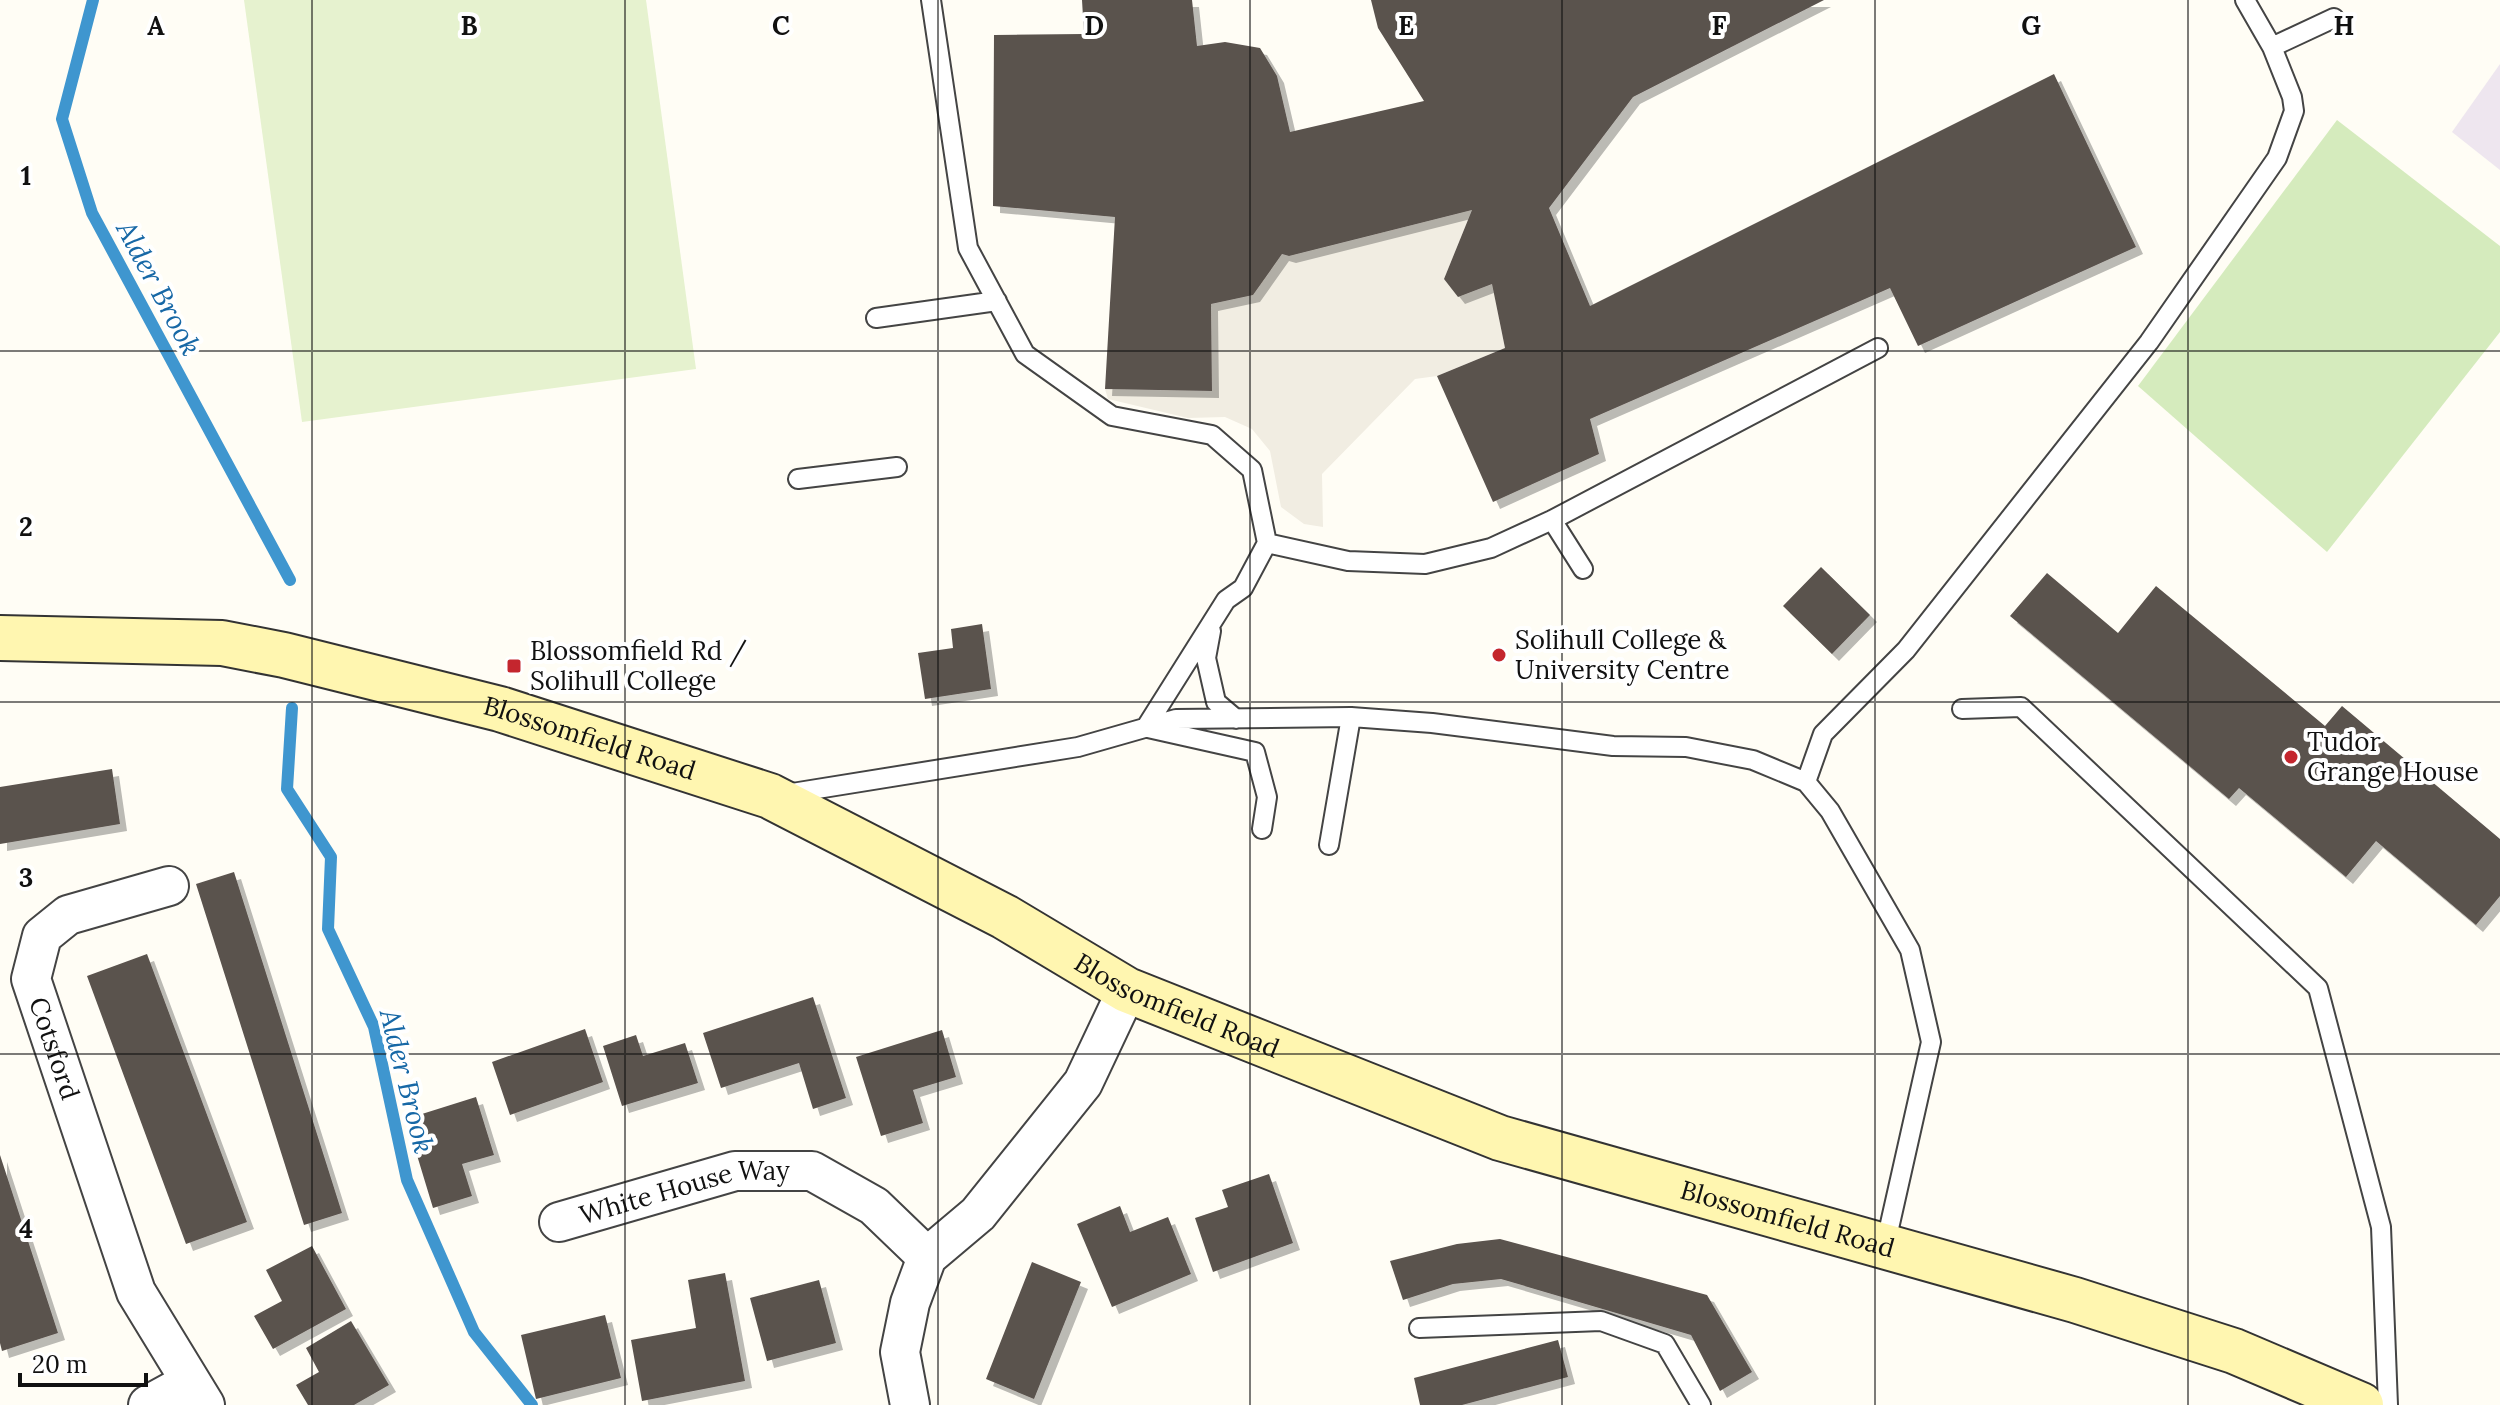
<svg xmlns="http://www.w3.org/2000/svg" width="2500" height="1405" viewBox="0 0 2500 1405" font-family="Lora,serif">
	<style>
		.industrial { fill: #eee6ef }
		.green { fill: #d5ebbd }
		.pitch { fill: #e6f2cf }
		.plaza { fill: #f1ede2 }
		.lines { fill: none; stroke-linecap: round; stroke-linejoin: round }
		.stream { stroke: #3f96cf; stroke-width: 12 }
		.building { fill: #5a524d; filter: url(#shadow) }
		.lane-casing { stroke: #444; stroke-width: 22 }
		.street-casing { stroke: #444; stroke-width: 42 }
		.secondary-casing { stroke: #333; stroke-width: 48 }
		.lane { stroke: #fff; stroke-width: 18 }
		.street { stroke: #fff; stroke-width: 38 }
		.secondary { stroke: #fff6b0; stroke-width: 44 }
		.grid { fill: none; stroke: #111; stroke-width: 2; stroke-opacity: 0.55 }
		.poi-dot { fill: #c4262e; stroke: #fff; stroke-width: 3 }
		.labels { text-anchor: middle; stroke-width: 8; stroke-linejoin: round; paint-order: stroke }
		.poi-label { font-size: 26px; fill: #111; stroke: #fff; text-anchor: start }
		.street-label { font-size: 26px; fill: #111; stroke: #fff }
		.water-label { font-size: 28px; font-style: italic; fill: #1768a6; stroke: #fff }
		.grid-label { font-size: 26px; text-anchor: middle; font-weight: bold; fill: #111; stroke: #fff; stroke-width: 8; stroke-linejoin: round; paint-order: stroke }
	</style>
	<defs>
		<filter id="shadow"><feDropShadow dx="7" dy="7" stdDeviation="0" flood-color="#0004"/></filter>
	</defs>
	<rect width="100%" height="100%" fill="#fffdf5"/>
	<path class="industrial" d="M 2500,64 L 2500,170 L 2452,132 Z"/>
	<path class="green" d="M 2337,120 L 2500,246 L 2500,332 L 2327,552 L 2138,386 Z"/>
	<path class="pitch" d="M 244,0 L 646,0 L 696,369 L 302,422 Z"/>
	<path class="plaza" d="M 1472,210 L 1444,279 L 1458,297 L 1492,284 L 1505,348 L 1437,376 L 1415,379 L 1322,474 L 1323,527 L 1304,524 L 1281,507 L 1270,451 L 1252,429 L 1225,417 L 1188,418 L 1108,399 L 1105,389 L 1212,391 L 1211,304 L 1251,295 L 1282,254 L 1289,256 Z"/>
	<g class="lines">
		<path class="stream" d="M 93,0 L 62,119 L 92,213 L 290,580
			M 292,708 L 287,789 L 331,857 L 328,929 L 374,1027 L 407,1180 L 474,1332 L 532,1405"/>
	</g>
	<path class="building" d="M 1082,0 L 1192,0 L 1197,46 L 1225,42 L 1260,48 L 1277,76 L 1290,132 L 1424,101 L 1378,28 L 1371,0 L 1824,0 L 1633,97 L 1549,208 L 1590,306 L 2054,74 L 2136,247 L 1918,346 L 1890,288 L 1590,419 L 1599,454 L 1493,502 L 1437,376 L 1505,348 L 1492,284 L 1458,297 L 1444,279 L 1472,210 L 1289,256 L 1282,254 L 1253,295 L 1211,304 L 1212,391 L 1105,389 L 1115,217 L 993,206 L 994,35 L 1084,34 Z
		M 1821,567 L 1870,615 L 1832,654 L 1783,606 Z
		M 2047,573 L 2118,633 L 2156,586 L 2325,726 L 2342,706 L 2500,839 L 2500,896 L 2476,925 L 2376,841 L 2346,877 L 2239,788 L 2229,799 L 2010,616 Z
		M 982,624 L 991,689 L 925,699 L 918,653 L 953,648 L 951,629 Z
		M 112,769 L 120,824 L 0,844 L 0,787 Z
		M 234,872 L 342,1213 L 304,1225 L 196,884 Z
		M 147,954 L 247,1222 L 186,1244 L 87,976 Z
		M 813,997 L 846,1098 L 813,1109 L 799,1063 L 721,1088 L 703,1033 Z
		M 585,1029 L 603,1082 L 510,1115 L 492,1062 Z
		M 942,1030 L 956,1077 L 913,1090 L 923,1123 L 881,1136 L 856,1057 Z
		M 636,1035 L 643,1056 L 685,1043 L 698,1083 L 622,1106 L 603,1046 Z
		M 476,1097 L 494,1155 L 462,1164 L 472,1196 L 433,1208 L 406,1119 Z
		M 0,1155 L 58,1333 L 2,1351 L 0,1343 Z
		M 1269,1174 L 1293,1243 L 1213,1272 L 1195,1218 L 1228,1207 L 1222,1190 Z
		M 1120,1206 L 1130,1232 L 1168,1217 L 1191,1274 L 1112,1307 L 1077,1224 Z
		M 1500,1239 L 1707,1295 L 1752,1372 L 1720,1391 L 1691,1335 L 1501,1279 L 1453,1284 L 1403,1300 L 1390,1261 L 1457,1244 Z
		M 312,1246 L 346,1309 L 273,1349 L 254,1316 L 282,1301 L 266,1270 Z
		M 1032,1262 L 1081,1282 L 1034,1399 L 986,1379 Z
		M 725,1273 L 745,1381 L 642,1401 L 631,1340 L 696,1328 L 688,1280 Z
		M 819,1280 L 836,1343 L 767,1361 L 750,1298 Z
		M 605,1315 L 621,1378 L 536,1399 L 521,1335 Z
		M 351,1321 L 389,1385 L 354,1405 L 308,1405 L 296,1385 L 319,1372 L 306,1348 Z
		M 1558,1340 L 1568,1377 L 1462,1405 L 1420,1405 L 1414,1378 Z"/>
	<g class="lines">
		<defs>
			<path id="lane" d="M 931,0 L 968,248 L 1025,354 L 1112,416 L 1212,435 L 1252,470 L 1267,543 L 1243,588 L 1226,600 L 1146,727
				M 2272,47 L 2334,18
				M 876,318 L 997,301
				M 798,479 L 897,467
				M 1552,520 L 1583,569
				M 1267,543 L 1348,561 L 1425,564 L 1491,548 L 1552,520 L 1878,348
				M 1211,631 L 1206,658 L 1216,702 L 1236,719
				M 1962,709 L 2021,707 L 2318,988 L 2381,1227 L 2388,1405
				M 1148,728 L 1255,752 L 1267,797 L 1262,829
				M 1806,782 L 1823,734 L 1906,650 L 2149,342 L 2277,158 L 2294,111 L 2292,97 L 2272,47 L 2245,0
				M 786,794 L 1078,747 L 1176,719 L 1351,717 L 1432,723 L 1613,746 L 1686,747 L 1753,760 L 1806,782 L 1830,811 L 1910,950 L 1931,1042 L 1885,1246
				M 1329,845 L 1351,717
				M 1419,1328 L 1601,1321 L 1665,1344 L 1701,1405"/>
			<g id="street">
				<path id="s1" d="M 169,886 L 68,915 L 42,936 L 31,979 L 136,1292 L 205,1405"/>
				<path id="s2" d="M 559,1222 L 735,1171 L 812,1171 L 874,1206 L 927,1257"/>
				<path d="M 148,1405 L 190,1382"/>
				<path d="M 910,1405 L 900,1352 L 910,1303 L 927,1257 L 978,1214 L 1083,1083 L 1127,990"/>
			</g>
			<g id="secondary">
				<path id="s3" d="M 0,638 L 222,643 L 284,655 L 500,709 L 770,796 L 1005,917 L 1127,990 L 1500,1138 L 2075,1300 L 2234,1351 L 2361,1405"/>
			</g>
		</defs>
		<use href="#lane" class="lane-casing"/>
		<use href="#street" class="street-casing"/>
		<use href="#secondary" class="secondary-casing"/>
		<use href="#lane" class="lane"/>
		<use href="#street" class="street"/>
		<use href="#secondary" class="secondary"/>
	</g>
	<path class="grid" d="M 312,0 L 312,1405M 625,0 L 625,1405M 938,0 L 938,1405M 1250,0 L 1250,1405M 1562,0 L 1562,1405M 1875,0 L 1875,1405M 2188,0 L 2188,1405M 0,351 L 2500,351M 0,702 L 2500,702M 0,1054 L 2500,1054"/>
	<g class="poi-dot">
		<circle cx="1499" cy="655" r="8"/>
		<rect x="506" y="658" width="16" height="16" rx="4"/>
		<circle cx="2291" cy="757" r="8"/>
	</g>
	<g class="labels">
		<g class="poi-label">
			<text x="1515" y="649">Solihull College &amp;<tspan x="1515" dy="30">University Centre</tspan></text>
			<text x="530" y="660">Blossomfield Rd /<tspan x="530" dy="30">Solihull College</tspan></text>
			<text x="2307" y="751">Tudor<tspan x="2307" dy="30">Grange House</tspan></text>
		</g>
		<g class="street-label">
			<text dy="9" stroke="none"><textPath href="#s3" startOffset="602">Blossomfield Road</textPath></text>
			<text dy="9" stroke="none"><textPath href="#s3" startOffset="1250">Blossomfield Road</textPath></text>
			<text dy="9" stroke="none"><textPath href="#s1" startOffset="256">Cotsford</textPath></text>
			<text dy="9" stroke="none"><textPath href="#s2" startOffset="130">White House Way</textPath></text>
			<text dy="9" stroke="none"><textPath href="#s3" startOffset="1898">Blossomfield Road</textPath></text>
		</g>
		<g class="water-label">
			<text transform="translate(159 288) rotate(62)" y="10">Alder Brook</text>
			<text transform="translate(407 1081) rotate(76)" y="10">Alder Brook</text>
		</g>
	</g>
	<g class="grid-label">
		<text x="156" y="35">A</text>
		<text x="469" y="35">B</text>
		<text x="781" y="35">C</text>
		<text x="1094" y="35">D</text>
		<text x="1406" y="35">E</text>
		<text x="1719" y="35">F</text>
		<text x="2031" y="35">G</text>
		<text x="2344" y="35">H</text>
		<text x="26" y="185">1</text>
		<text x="26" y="536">2</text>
		<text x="26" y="887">3</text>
		<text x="26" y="1238">4</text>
	</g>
	<path d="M20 1373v12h126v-12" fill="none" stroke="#111111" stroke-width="4"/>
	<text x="32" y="1373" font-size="24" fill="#111111" stroke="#ffffff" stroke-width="6" paint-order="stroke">20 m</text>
</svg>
